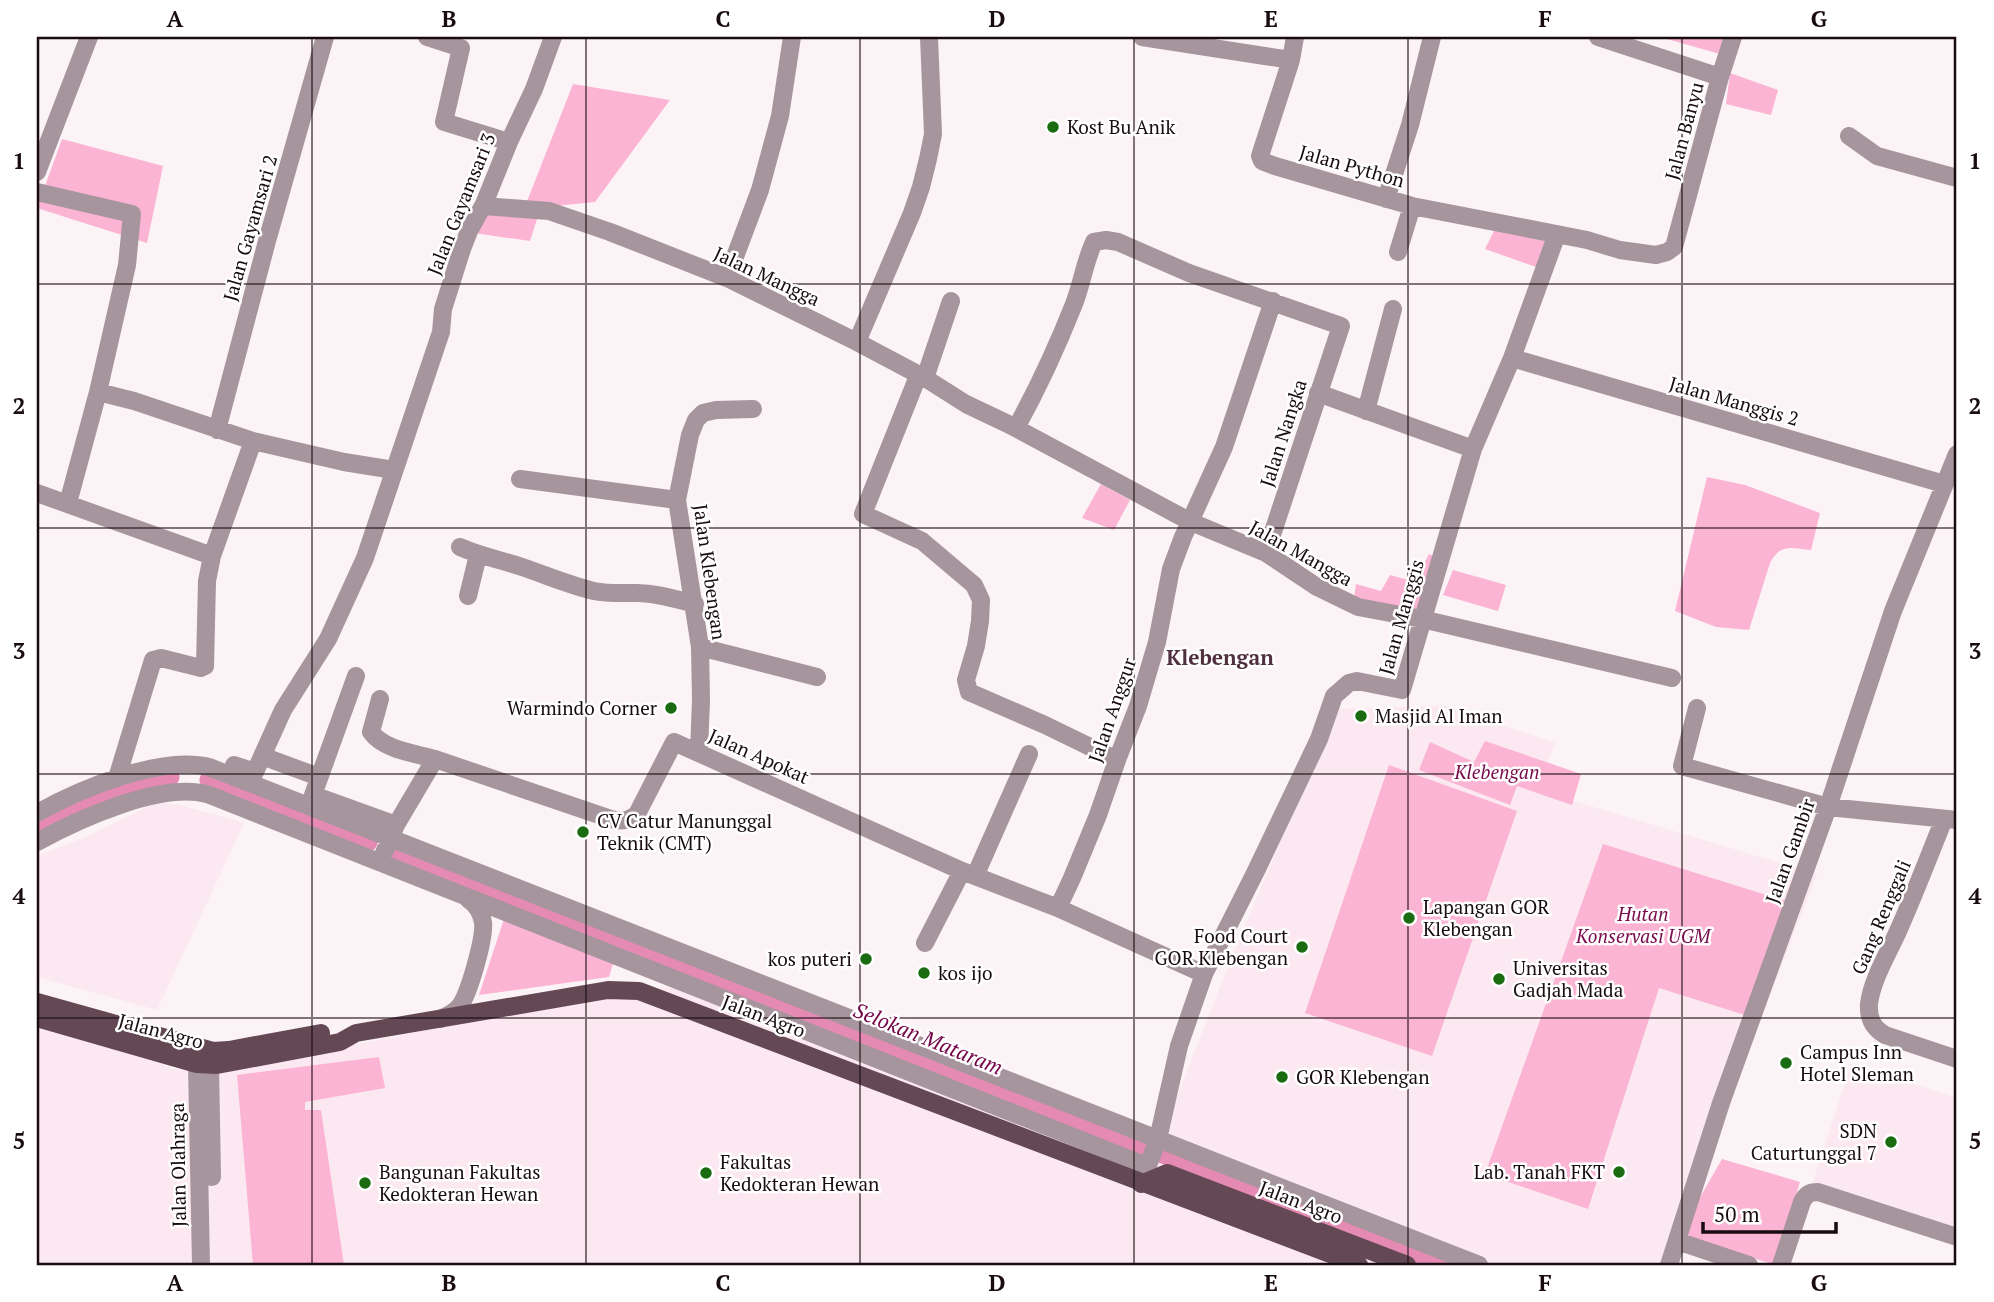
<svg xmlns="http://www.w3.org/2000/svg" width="1994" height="1302" viewBox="0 0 1994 1302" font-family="'PT Serif',serif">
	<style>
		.built { fill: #fce8f0 }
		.green { fill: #fbb4d3 }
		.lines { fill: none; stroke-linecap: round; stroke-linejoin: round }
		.canal { stroke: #e48ab3; stroke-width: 19 }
		.minor { stroke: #a6959c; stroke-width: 18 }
		.major { stroke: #644854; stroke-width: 18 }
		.grid { fill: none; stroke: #180b11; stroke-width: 2; stroke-opacity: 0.55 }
		.poi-dot { fill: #1b6c11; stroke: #fff; stroke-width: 2.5 }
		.labels { text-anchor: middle; stroke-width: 5; stroke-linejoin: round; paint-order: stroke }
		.poi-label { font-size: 19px; fill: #180b11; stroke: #fff; text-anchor: start }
		.street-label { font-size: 19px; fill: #180b11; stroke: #fff }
		.park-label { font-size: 19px; font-style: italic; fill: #780b4b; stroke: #fff }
		.neighbourhood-label { font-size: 21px; font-weight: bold; fill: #50303e; stroke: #fff }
		.water-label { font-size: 21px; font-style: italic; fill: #730347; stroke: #fff }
		.neatline { fill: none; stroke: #180b11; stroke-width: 2.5 }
		.grid-label { font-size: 23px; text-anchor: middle; font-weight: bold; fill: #180b11 }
	</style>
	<rect width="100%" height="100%" fill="#fbf3f6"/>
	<path class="built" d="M 1445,706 L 1555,743 L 1537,790 L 1817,874 L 1665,1265 L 37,1265 L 37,1028 L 157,1061 L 172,1069 L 222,1072 L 446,1026 L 673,987 L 1148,1171 L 1226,971 L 1336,709 Z
		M 157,802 L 180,805 L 244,823 L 157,1010 L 37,977 L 37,856 L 88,836 Z
		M 1851,1064 L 1957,1098 L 1957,1231 L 1812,1185 Z"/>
	<path class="green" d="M 1660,37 L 1735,37 L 1727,56 Z
		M 1730,73 L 1778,90 L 1771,115 L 1726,104 Z
		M 573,84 L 670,100 L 595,202 L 524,209 Z
		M 62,139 L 163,166 L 147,243 L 37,208 Z
		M 483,211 L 538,216 L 530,241 L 474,233 Z
		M 1498,223 L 1548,235 L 1539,268 L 1485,249 Z
		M 1707,477 L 1745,485 L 1820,513 L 1811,550 C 1791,548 1780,543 1770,563 L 1749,630 L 1716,627 L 1675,611 Z
		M 1101,484 L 1130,500 L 1114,530 L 1082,518 Z
		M 1429,554 L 1437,558 L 1416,617 L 1354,598 L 1356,584 L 1381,591 L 1390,575 L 1415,582 Z
		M 1453,570 L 1506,585 L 1498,611 L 1443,595 Z
		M 1485,741 L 1581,774 L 1572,805 L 1517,786 L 1510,805 L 1419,770 L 1430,742 L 1474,762 Z
		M 1389,765 L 1517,811 L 1432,1056 L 1305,1013 Z
		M 1603,844 L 1786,901 L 1745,1015 L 1659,988 L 1588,1209 L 1485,1174 Z
		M 504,919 L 614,961 L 609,977 L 479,995 Z
		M 379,1057 L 385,1088 L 305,1102 L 305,1110 L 321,1110 L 344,1265 L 253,1265 L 237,1075 Z
		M 1722,1159 L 1800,1182 L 1775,1265 L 1679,1234 Z"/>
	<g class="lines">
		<path class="canal" d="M 209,780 L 368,842
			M 37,827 C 78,805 123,784 170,777
			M 401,855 L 1173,1158 L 1439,1265"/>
		<path class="minor" d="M 427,37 L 461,48 L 444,122 L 509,142
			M 1142,37 L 1291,60
			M 1295,37 L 1291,60 L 1260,156 L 1262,161 L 1275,166 L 1412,206 L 1587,240 L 1620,250 L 1656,255 L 1667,252 L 1674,247 L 1720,77 L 1733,37
			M 1598,37 L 1720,77
			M 1849,136 L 1877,156 L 1957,178
			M 37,172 L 89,37
			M 37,192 L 132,214 L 127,265 L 98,392 L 68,503
			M 1386,199 L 1410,125 L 1432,37
			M 483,206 L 549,211 L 610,232 L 727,278 L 857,342 L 925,378 L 966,404 L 1008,424 L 1191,522 L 1266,553 L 1317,587 L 1358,607 L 1422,619 L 1672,678
			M 1398,252 L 1412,206
			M 727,278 L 760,190 L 780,116 L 792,37
			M 857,342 L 912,213 L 921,187 L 928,159 L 933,134 L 929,37
			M 1512,358 L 1944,484
			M 918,376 L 863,514 L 922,541 L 974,585 L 981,600 L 980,621 L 976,646 L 966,680 L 969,692 L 1045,725 L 1117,760
			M 925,378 L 951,301
			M 98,392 L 134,401 L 253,441 L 344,462 L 394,470
			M 1318,393 L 1473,449
			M 1366,411 L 1393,309
			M 1016,428 C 1038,388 1057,347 1074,304 C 1082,283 1085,261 1094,242 L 1106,240 L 1118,242 L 1189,273 L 1341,326 L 1266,553
			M 217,430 L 267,241 L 325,37
			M 520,479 L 677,500
			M 37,493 L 212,556 L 207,581 L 205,666 L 201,668 L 161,658 L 153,660 L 117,778
			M 460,547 C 480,556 501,560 522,567 C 546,575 569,585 594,591 C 608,594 622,593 637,593 C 657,593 675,599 695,604
			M 212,556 L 253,441
			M 468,596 L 478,555
			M 700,647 L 817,677
			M 356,676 L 313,795 L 396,825
			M 380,699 L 371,732 C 384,750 414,753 435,759
			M 1697,708 L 1682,766 L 1828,807 L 1957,820
			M 699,751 L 701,700 L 700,647 L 677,500 L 690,435 L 696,420 L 703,413 L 716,410 L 753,409
			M 262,756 L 319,777
			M 234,765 L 255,772 L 283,710 L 328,639 L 365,558 L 441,332 L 443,309 L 462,249 L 469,231 L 484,204 L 509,142 L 534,89 L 553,37
			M 37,813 C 80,789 161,755 209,767 L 1479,1265
			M 1944,819 C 1929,856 1915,893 1899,929 C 1889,952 1872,979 1869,1004 C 1868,1019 1873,1028 1885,1035 L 1957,1059
			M 37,842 C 79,819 160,782 207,794 L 1147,1166
			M 380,862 L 396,825 L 435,759 L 611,819 C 622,822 628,821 637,814 L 674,742 L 962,871 L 1058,908 L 1204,974
			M 975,876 L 1029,754
			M 1058,908 L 1072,878 L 1098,815 L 1117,760 L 1138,706 L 1157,642 L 1171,569 L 1183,537 L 1224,447 L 1273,301
			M 925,943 L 962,871
			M 440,1019 C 447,1016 454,1013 459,1007 C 469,995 485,937 483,922 C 481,912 476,904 468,899
			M 197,1064 L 201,1265
			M 210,1065 L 212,1177
			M 1144,1176 L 1158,1139 L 1179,1046 L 1204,974 L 1256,871 L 1319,739 L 1334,696 L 1349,683 L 1357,681 L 1402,690 L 1473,449 L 1512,358 L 1557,234
			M 1677,1241 L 1749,1265
			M 1669,1265 L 1721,1103 L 1828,807 L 1893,611 L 1957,454
			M 1781,1265 L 1802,1202 C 1806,1194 1810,1192 1818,1192 L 1957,1237"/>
		<path class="major" d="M 37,1002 L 213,1051 L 229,1050 L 321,1033
			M 37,1018 L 197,1064 L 217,1065 L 340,1042 L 356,1033 L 608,990 L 639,991 L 1359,1265
			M 1141,1184 L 1167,1173 L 1407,1265"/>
	</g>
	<path class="grid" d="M 312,37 L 312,1265M 586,37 L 586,1265M 860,37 L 860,1265M 1134,37 L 1134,1265M 1408,37 L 1408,1265M 1682,37 L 1682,1265M 37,284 L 1957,284M 37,528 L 1957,528M 37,774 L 1957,774M 37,1018 L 1957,1018"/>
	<g class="poi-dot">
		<circle cx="1053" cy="127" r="7"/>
		<circle cx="671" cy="708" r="7"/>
		<circle cx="1361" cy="716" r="7"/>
		<circle cx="583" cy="832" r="7"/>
		<circle cx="1409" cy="918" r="7"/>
		<circle cx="1302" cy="947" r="7"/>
		<circle cx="866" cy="959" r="7"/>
		<circle cx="924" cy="973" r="7"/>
		<circle cx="1499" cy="979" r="7"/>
		<circle cx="1786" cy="1063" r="7"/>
		<circle cx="1282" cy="1077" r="7"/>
		<circle cx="1891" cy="1142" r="7"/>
		<circle cx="1619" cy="1172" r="7"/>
		<circle cx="706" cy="1173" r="7"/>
		<circle cx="365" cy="1183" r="7"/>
	</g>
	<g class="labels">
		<g class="poi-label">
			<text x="1067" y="134">Kost Bu Anik</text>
			<text x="657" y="715" text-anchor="end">Warmindo Corner</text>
			<text x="1375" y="723">Masjid Al Iman</text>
			<text x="597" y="828">CV Catur Manunggal<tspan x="597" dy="22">Teknik (CMT)</tspan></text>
			<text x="1423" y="914">Lapangan GOR<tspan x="1423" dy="22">Klebengan</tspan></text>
			<text x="1288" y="943" text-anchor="end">Food Court<tspan x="1288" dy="22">GOR Klebengan</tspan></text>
			<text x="852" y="966" text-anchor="end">kos puteri</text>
			<text x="1513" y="975">Universitas<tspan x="1513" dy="22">Gadjah Mada</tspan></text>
			<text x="938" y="980">kos ijo</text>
			<text x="1800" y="1059">Campus Inn<tspan x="1800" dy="22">Hotel Sleman</tspan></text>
			<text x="1296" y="1084">GOR Klebengan</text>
			<text x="1877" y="1138" text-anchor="end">SDN<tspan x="1877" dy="22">Caturtunggal 7</tspan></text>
			<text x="720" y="1169">Fakultas<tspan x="720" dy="22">Kedokteran Hewan</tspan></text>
			<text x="379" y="1179">Bangunan Fakultas<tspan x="379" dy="22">Kedokteran Hewan</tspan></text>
			<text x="1605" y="1179" text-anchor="end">Lab. Tanah FKT</text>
		</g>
		<g class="street-label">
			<text transform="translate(1684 131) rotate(-75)" y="7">Jalan Banyu</text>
			<text transform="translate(1352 166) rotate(16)" y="7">Jalan Python</text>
			<text transform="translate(461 204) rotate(-68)" y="7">Jalan Gayamsari 3</text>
			<text transform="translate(250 228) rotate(-74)" y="7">Jalan Gayamsari 2</text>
			<text transform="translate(767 276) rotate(25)" y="7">Jalan Mangga</text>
			<text transform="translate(1734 401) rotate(16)" y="7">Jalan Manggis 2</text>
			<text transform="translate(1283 433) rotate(-72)" y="7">Jalan Nangka</text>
			<text transform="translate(1301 553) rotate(29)" y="7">Jalan Mangga</text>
			<text transform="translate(710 572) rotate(82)" y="7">Jalan Klebengan</text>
			<text transform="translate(1401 617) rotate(-74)" y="7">Jalan Manggis</text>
			<text transform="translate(1112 710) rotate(-71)" y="7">Jalan Anggur</text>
			<text transform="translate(759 756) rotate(24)" y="7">Jalan Apokat</text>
			<text transform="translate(1790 851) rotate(-70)" y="7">Jalan Gambir</text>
			<text transform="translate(1881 917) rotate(-67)" y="7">Gang Renggali</text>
			<text transform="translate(764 1016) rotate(21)" y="7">Jalan Agro</text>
			<text transform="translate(161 1031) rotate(15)" y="7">Jalan Agro</text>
			<text transform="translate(178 1165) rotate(-91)" y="7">Jalan Olahraga</text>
			<text transform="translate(1301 1202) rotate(21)" y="7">Jalan Agro</text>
		</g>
		<g class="park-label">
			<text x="1497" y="779">Klebengan</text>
			<text x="1643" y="921">Hutan<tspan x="1643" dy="22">Konservasi UGM</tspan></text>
		</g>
		<g class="neighbourhood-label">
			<text x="1220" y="665">Klebengan</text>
		</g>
		<g class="water-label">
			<text transform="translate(928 1039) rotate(22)" y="7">Selokan Mataram</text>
		</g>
	</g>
	<rect width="1994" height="1302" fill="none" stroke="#ffffff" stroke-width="77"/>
	<path d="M1703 1222v10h133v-10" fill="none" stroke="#180b11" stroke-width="3.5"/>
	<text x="1714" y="1222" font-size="21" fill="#180b11" stroke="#ffffff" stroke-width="5" paint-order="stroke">50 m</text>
	<rect x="38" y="38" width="1917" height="1226" class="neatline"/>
	<g class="grid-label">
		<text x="175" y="27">A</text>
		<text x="449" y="27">B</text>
		<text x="723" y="27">C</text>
		<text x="997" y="27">D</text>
		<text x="1271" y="27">E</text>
		<text x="1545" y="27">F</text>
		<text x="1819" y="27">G</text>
		<text x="19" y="169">1</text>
		<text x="1975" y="169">1</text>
		<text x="19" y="414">2</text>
		<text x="1975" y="414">2</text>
		<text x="19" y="659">3</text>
		<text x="1975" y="659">3</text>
		<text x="19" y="904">4</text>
		<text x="1975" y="904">4</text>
		<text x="19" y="1149">5</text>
		<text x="1975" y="1149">5</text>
		<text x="175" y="1291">A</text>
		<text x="449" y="1291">B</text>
		<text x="723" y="1291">C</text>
		<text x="997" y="1291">D</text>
		<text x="1271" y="1291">E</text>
		<text x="1545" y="1291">F</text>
		<text x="1819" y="1291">G</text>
	</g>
</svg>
